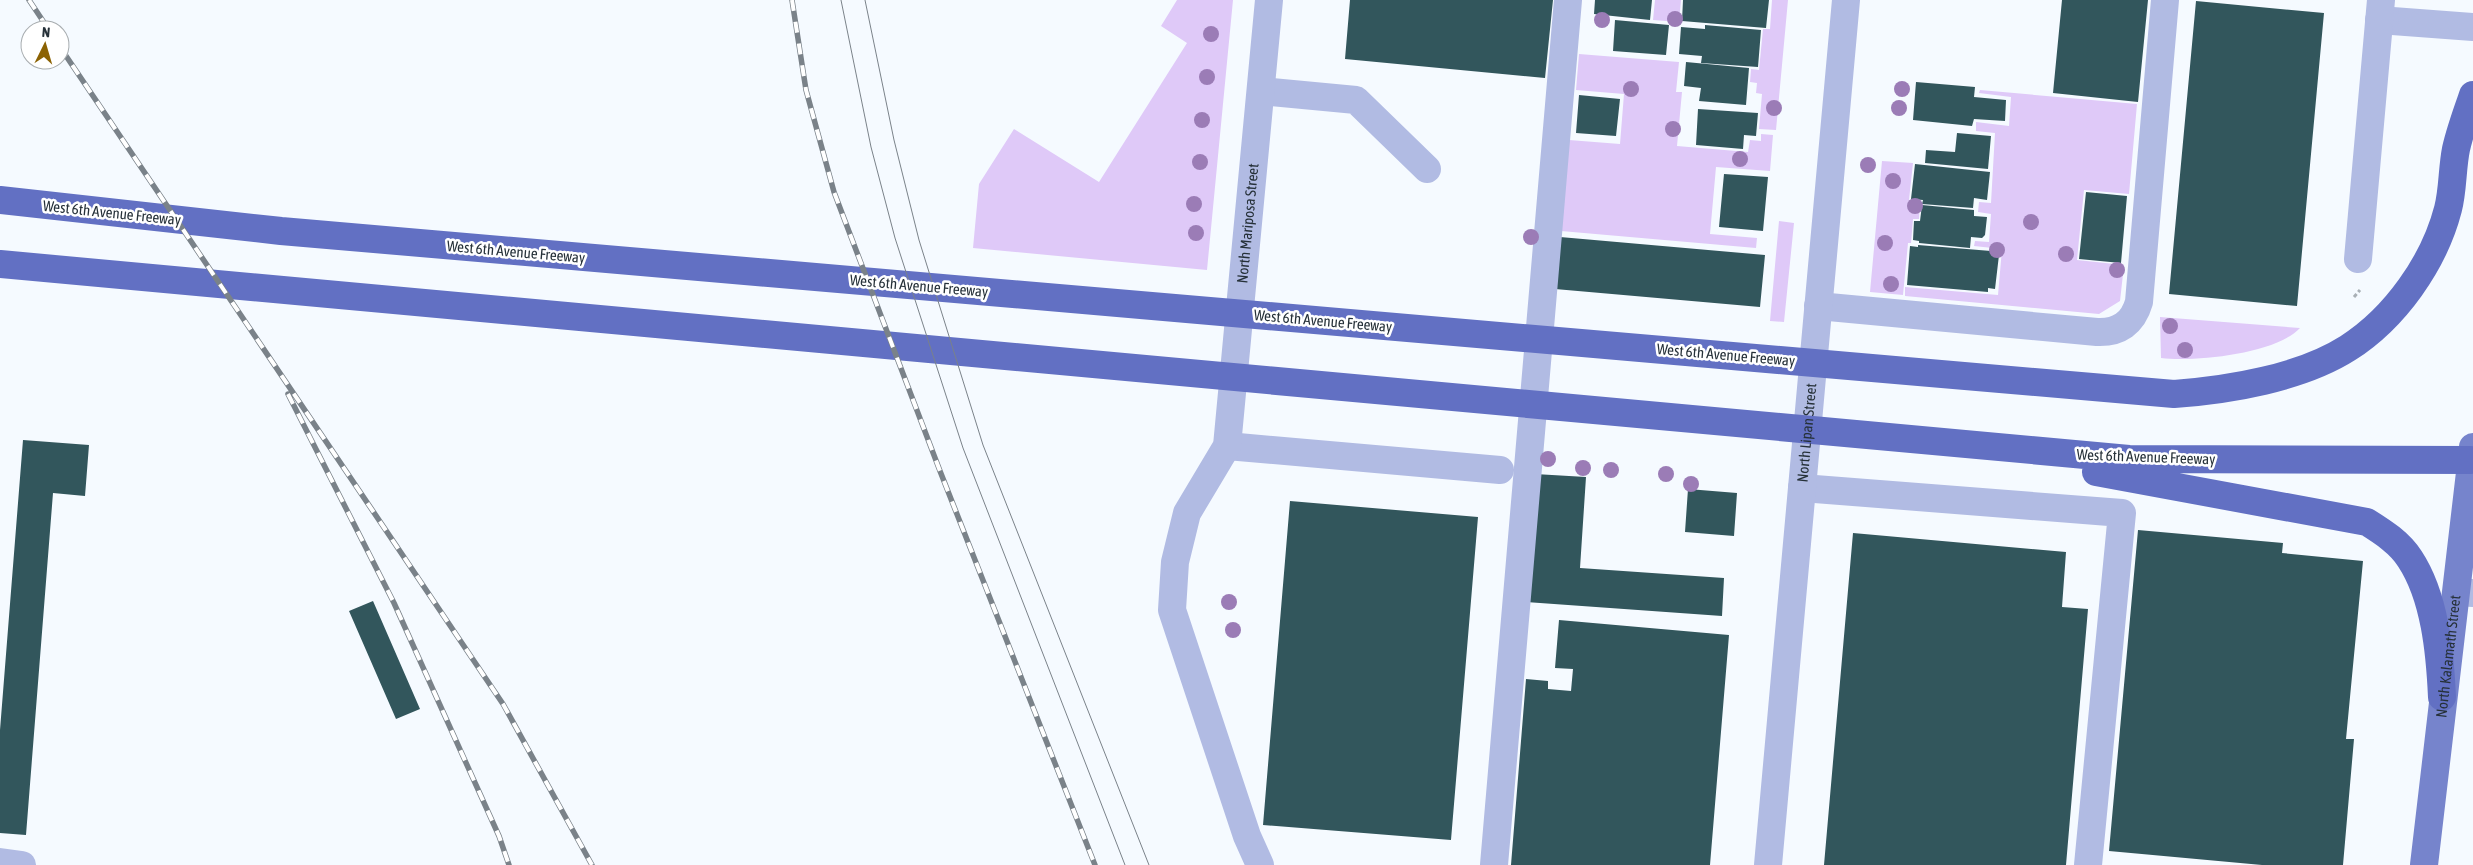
<svg xmlns="http://www.w3.org/2000/svg" width="2473" height="865" viewBox="0 0 2473 865" font-family="'Asap Condensed',sans-serif">
	<style>
		.green { fill: #dfc9f8 }
		.building { fill: #32565c }
		.lines { fill: none; stroke-linecap: round; stroke-linejoin: round }
		.path { stroke: #a9b0b6; stroke-width: 3; stroke-dasharray: 4 2.5; stroke-linecap: butt }
		.minor { stroke: #b1bbe3; stroke-width: 28 }
		.major { stroke: #7684cc; stroke-width: 28 }
		.highway { stroke: #6270c3; stroke-width: 28 }
		.tram { stroke: #7a8289; stroke-width: 1 }
		.rail-casing { stroke: #7a8289; stroke-width: 5.5 }
		.rail { stroke: #fff; stroke-width: 4; stroke-dasharray: 11; stroke-linecap: butt }
		.tree { fill: #9b7cb6 }
		.labels { text-anchor: middle; stroke-width: 5; stroke-linejoin: round; paint-order: stroke }
		.street-label { font-size: 15px; fill: #263139; stroke: #fff }
	</style>
	<rect width="100%" height="100%" fill="#f5faff"/>
	<path class="green" d="M 1177,0 L 1233,0 L 1207,270 L 973,248 L 979,184 L 1014,129 L 1099,182 L 1187,43 L 1161,26 Z
		M 1655,0 L 1681,0 L 1679,22 L 1653,20 Z
		M 1772,0 L 1788,0 L 1776,130 L 1759,129 L 1762,94 L 1756,93 L 1757,83 L 1750,82 L 1751,69 L 1759,70 L 1763,29 L 1770,29 Z
		M 1579,54 L 1679,62 L 1676,92 L 1682,92 L 1677,146 L 1748,152 L 1750,140 L 1761,141 L 1761,134 L 1773,135 L 1770,171 L 1716,167 L 1710,234 L 1757,238 L 1756,248 L 1561,231 L 1569,140 L 1620,144 L 1624,94 L 1576,90 Z
		M 1980,90 L 2137,104 L 2129,194 L 2084,190 L 2077,260 L 2124,265 L 2120,301 L 2099,314 L 1905,296 L 1905,287 L 1998,295 L 2002,249 L 1974,246 L 1975,241 L 1989,242 L 1991,214 L 1978,212 L 1979,202 L 1991,203 L 1995,133 L 1976,131 L 1976,122 L 2009,126 L 2011,97 L 1979,93 Z
		M 1882,161 L 1913,163 L 1909,200 L 1920,201 L 1919,219 L 1913,219 L 1911,243 L 1908,243 L 1903,295 L 1870,292 Z
		M 1779,221 L 1794,223 L 1784,322 L 1770,321 Z
		M 2160,317 L 2300,328 C 2276,354 2195,362 2161,358 Z"/>
	<path class="building" d="M 1350,0 L 1553,0 L 1545,78 L 1345,59 Z
		M 1595,0 L 1652,0 L 1650,20 L 1594,14 Z
		M 1683,0 L 1769,0 L 1766,28 L 1682,21 Z
		M 2062,0 L 2148,0 L 2138,102 L 2053,93 Z
		M 2196,1 L 2324,13 L 2297,306 L 2169,294 Z
		M 1615,20 L 1669,25 L 1666,55 L 1613,51 Z
		M 1705,25 L 1761,30 L 1758,67 L 1701,63 L 1702,56 L 1679,54 L 1681,27 L 1705,29 Z
		M 1686,62 L 1749,68 L 1746,105 L 1699,101 L 1701,88 L 1684,86 Z
		M 1916,82 L 1975,87 L 1974,97 L 2006,100 L 2005,121 L 1974,119 L 1972,126 L 1913,120 Z
		M 1579,95 L 1620,99 L 1616,136 L 1576,133 Z
		M 1698,109 L 1758,113 L 1756,136 L 1744,135 L 1743,149 L 1696,145 Z
		M 1957,133 L 1991,136 L 1988,169 L 1925,163 L 1926,150 L 1955,152 Z
		M 1915,164 L 1990,172 L 1987,200 L 1974,198 L 1973,208 L 1922,204 L 1923,200 L 1911,199 Z
		M 1724,174 L 1768,177 L 1763,231 L 1719,227 Z
		M 2086,192 L 2127,196 L 2121,263 L 2079,259 Z
		M 1922,205 L 1974,210 L 1974,216 L 1987,217 L 1985,235 L 1982,238 L 1971,237 L 1970,248 L 1919,243 L 1919,241 L 1913,240 L 1914,221 L 1920,221 Z
		M 1560,237 L 1765,255 L 1760,307 L 1555,289 Z
		M 1918,245 L 1991,251 L 1991,254 L 1999,255 L 1995,289 L 1988,288 L 1988,292 L 1907,285 L 1910,246 L 1918,247 Z
		M 23,440 L 89,445 L 85,496 L 53,493 L 26,835 L 0,833 L 0,730 Z
		M 1535,474 L 1586,477 L 1580,568 L 1724,578 L 1722,616 L 1526,602 Z
		M 1688,489 L 1737,493 L 1734,536 L 1685,532 Z
		M 1290,501 L 1478,517 L 1451,840 L 1263,825 Z
		M 2138,530 L 2283,543 L 2282,553 L 2363,561 L 2346,739 L 2354,739 L 2343,865 L 2262,865 L 2109,851 Z
		M 1853,533 L 2066,552 L 2062,607 L 2088,609 L 2066,865 L 1824,865 Z
		M 373,601 L 420,709 L 396,719 L 349,611 Z
		M 1559,620 L 1729,635 L 1710,865 L 1511,865 L 1526,679 L 1548,681 L 1548,689 L 1571,691 L 1573,669 L 1555,668 Z"/>
	<g class="lines">
		<path class="path" d="M 2354,297 L 2360,290"/>
		<g class="minor">
			<path d="M 2379,20 L 2473,27"/>
			<path d="M 1261,91 L 1356,100 L 1427,169"/>
			<path d="M 2358,259 L 2381,0"/>
			<path d="M 1818,306 L 2097,332 C 2119,333 2133,323 2139,302 L 2165,0"/>
			<path d="M 1227,446 L 1500,470"/>
			<path d="M 1802,488 L 2122,513 L 2088,865"/>
			<path d="M 2458,592 L 2473,593"/>
			<path d="M 0,862 L 22,865"/>
			<path id="s1" d="M 1260,865 L 1247,836 L 1172,610 L 1175,562 L 1187,513 L 1227,446 L 1269,0"/>
			<path d="M 1494,865 L 1568,0"/>
			<path id="s2" d="M 1768,865 L 1846,0"/>
		</g>
		<path class="major" id="s3" d="M 2424,865 L 2473,447"/>
		<path class="highway" d="M 0,200 L 281,231 L 2174,394 C 2229,390 2301,378 2348,348 C 2395,318 2434,263 2448,209 C 2453,190 2452,169 2456,149 C 2460,131 2467,112 2473,95
			M 0,264 L 2129,459 L 2471,460
			M 2096,472 L 2367,522 C 2383,532 2400,543 2410,559 C 2435,597 2440,653 2442,697"/>
		<path class="tram" d="M 841,0 L 871,147 L 895,238 L 963,448 L 1125,865
			M 865,0 L 894,140 L 919,240 L 983,445 L 1149,865"/>
		<defs>
			<path id="rail" d="M 29,0 L 49,30
				M 792,0 L 806,90 L 834,192 L 940,471 L 1095,865
				M 60,47 L 503,704 L 592,865
				M 288,394 L 394,603 L 499,836 L 509,865"/>
		</defs>
		<use href="#rail" class="rail-casing"/>
		<use href="#rail" class="rail"/>
	</g>
	<g class="tree">
		<circle cx="1675" cy="19" r="8"/>
		<circle cx="1602" cy="20" r="8"/>
		<circle cx="1211" cy="34" r="8"/>
		<circle cx="1207" cy="77" r="8"/>
		<circle cx="1631" cy="89" r="8"/>
		<circle cx="1902" cy="89" r="8"/>
		<circle cx="1774" cy="108" r="8"/>
		<circle cx="1899" cy="108" r="8"/>
		<circle cx="1202" cy="120" r="8"/>
		<circle cx="1673" cy="129" r="8"/>
		<circle cx="1740" cy="159" r="8"/>
		<circle cx="1200" cy="162" r="8"/>
		<circle cx="1868" cy="165" r="8"/>
		<circle cx="1893" cy="181" r="8"/>
		<circle cx="1194" cy="204" r="8"/>
		<circle cx="1915" cy="206" r="8"/>
		<circle cx="2031" cy="222" r="8"/>
		<circle cx="1196" cy="233" r="8"/>
		<circle cx="1531" cy="237" r="8"/>
		<circle cx="1885" cy="243" r="8"/>
		<circle cx="1997" cy="250" r="8"/>
		<circle cx="2066" cy="254" r="8"/>
		<circle cx="2117" cy="270" r="8"/>
		<circle cx="1891" cy="284" r="8"/>
		<circle cx="2170" cy="326" r="8"/>
		<circle cx="2185" cy="350" r="8"/>
		<circle cx="1548" cy="459" r="8"/>
		<circle cx="1583" cy="468" r="8"/>
		<circle cx="1611" cy="470" r="8"/>
		<circle cx="1666" cy="474" r="8"/>
		<circle cx="1691" cy="484" r="8"/>
		<circle cx="1229" cy="602" r="8"/>
		<circle cx="1233" cy="630" r="8"/>
	</g>
	<g class="labels">
		<g class="street-label">
			<text transform="translate(112 213) rotate(6)" y="5">West 6th Avenue Freeway</text>
			<text dy="5" stroke="none"><textPath href="#s1" startOffset="670">North Mariposa Street</textPath></text>
			<text transform="translate(516 252) rotate(5)" y="5">West 6th Avenue Freeway</text>
			<text transform="translate(919 286) rotate(5)" y="5">West 6th Avenue Freeway</text>
			<text transform="translate(1323 321) rotate(5)" y="5">West 6th Avenue Freeway</text>
			<text transform="translate(1726 355) rotate(5)" y="5">West 6th Avenue Freeway</text>
			<text dy="5" stroke="none"><textPath href="#s2" startOffset="434">North Lipan Street</textPath></text>
			<text transform="translate(2146 457) rotate(2)" y="5">West 6th Avenue Freeway</text>
			<text dy="5" stroke="none"><textPath href="#s3" startOffset="210">North Kalamath Street</textPath></text>
		</g>
	</g>
	<g transform="translate(45 45) rotate(5)"><circle r="24" fill="#ffffff" stroke="#a8adb0"/>
	<path d="M0-4L9 19L0 12L-9 19Z" fill="#8b6203"/>
	<text y="-8" font-size="14" font-weight="bold" text-anchor="middle" fill="#263139">N</text>
	</g>
</svg>
